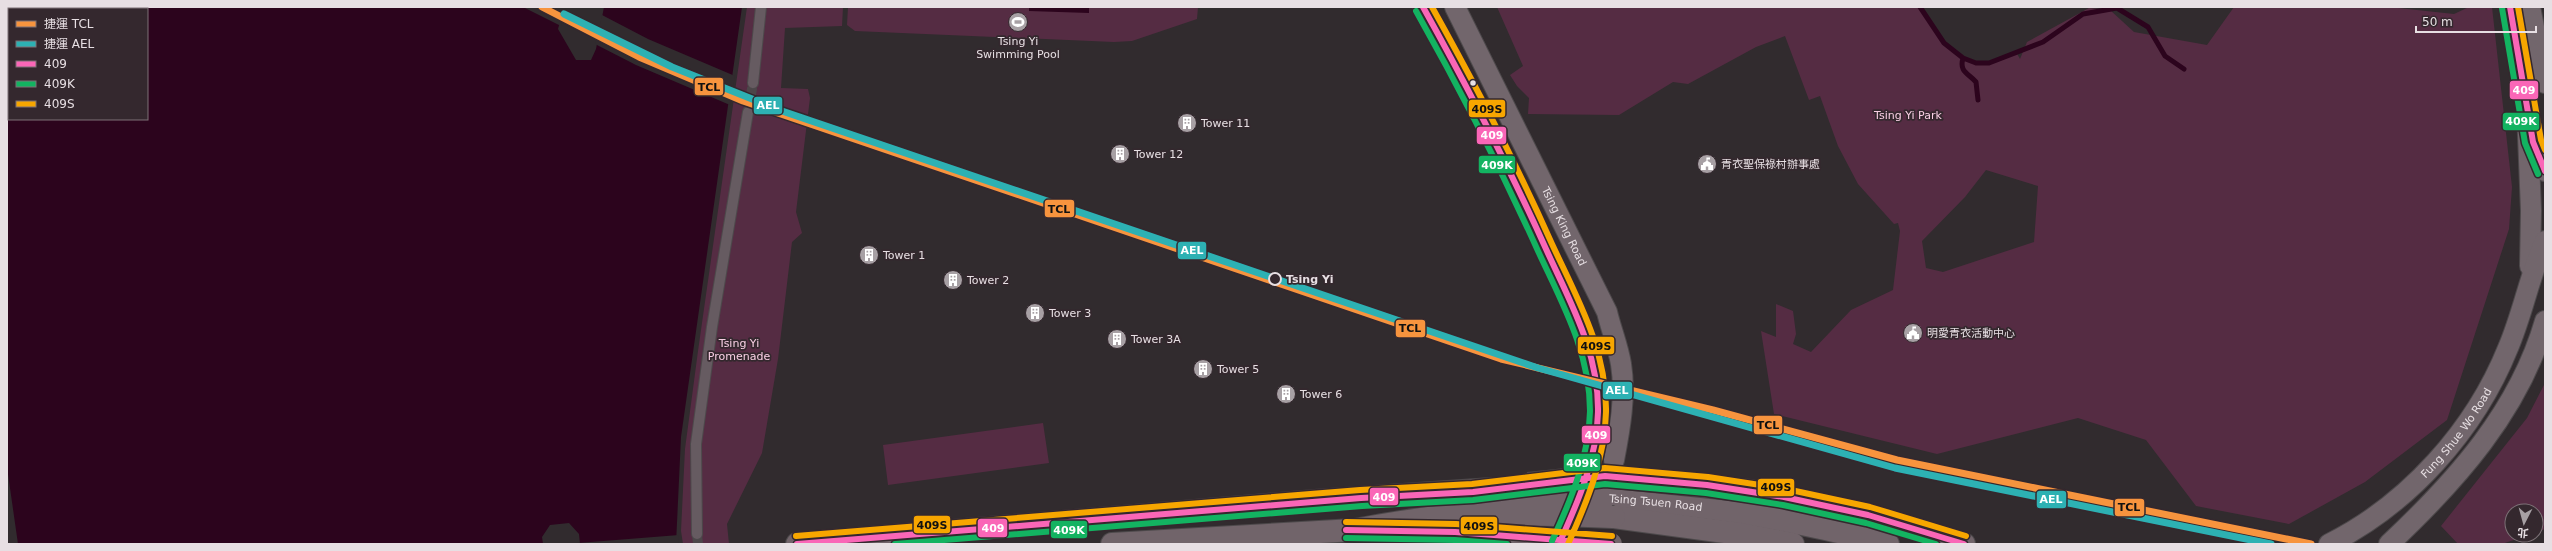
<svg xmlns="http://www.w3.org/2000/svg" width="2552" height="551" viewBox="0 0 2552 551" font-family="'DejaVu Sans','Noto Sans TC',sans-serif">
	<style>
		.green { fill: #552c43; fill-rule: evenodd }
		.water { fill: #2c041d }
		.pier { fill: #312b2e }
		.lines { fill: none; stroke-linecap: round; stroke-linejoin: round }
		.stream { stroke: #2c041d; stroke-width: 5 }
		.pedestrian-tunnel { stroke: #4c4649; stroke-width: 10; stroke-dasharray: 10 5; stroke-linecap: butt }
		.pedestrian-casing { stroke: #4d494b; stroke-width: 12 }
		.secondary-casing { stroke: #4d494b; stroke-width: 22 }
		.primary-casing { stroke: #4d494b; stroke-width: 24 }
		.pedestrian { stroke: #665b61; stroke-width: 10 }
		.secondary { stroke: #72666c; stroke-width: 20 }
		.primary { stroke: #71646a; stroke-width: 22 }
		.primary-bridge-casing { stroke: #4d494b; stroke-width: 24; stroke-linecap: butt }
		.primary-bridge { stroke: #71646a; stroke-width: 22 }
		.bus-1-casing { stroke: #34282e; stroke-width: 9 }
		.bus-2-casing { stroke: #34282e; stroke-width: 9 }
		.bus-3-casing { stroke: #34282e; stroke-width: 9 }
		.bus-1 { stroke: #fa66b7; stroke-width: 6 }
		.bus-2 { stroke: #13b361; stroke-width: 6 }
		.bus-3 { stroke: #f7a600; stroke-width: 6 }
		.metro-1-casing { stroke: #34282e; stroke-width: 10 }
		.metro-2-casing { stroke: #34282e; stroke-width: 10 }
		.metro-1 { stroke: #f7943e; stroke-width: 7 }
		.metro-2 { stroke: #2db1b3; stroke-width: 7 }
		.bus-dot { fill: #e7dfe3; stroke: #34282e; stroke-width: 1.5 }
		.stop-dot { fill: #34282e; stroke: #e7dfe3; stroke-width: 2 }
		.labels { text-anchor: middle; stroke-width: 3.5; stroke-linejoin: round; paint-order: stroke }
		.poi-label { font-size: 11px; fill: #e7dfe3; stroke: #34282e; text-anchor: start }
		.park-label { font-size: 11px; fill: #f9cfe4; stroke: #34282e }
		.street-label { font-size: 11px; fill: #e7dfe3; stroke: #34282e }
		.stop-label { font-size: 11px; font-weight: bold; fill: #e7dfe3; stroke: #34282e; text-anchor: start }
		.line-badge { stroke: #34282e; stroke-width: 1.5 }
		.badge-label { font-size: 11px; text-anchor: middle; font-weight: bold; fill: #fff }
		.pale-badge-label { font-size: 11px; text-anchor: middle; font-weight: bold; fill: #111 }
	</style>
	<rect width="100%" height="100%" fill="#312b2e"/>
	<path class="green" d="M 747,7 L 843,7 L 842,26 L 785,28 L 781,88 L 808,89 L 810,98 L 796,212 L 802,233 L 792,242 L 778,359 L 762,453 L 727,524 L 729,544 L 683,544 L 681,531 L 685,449 L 698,351 Z
		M 848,7 L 1198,7 L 1197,19 L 1132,41 L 1114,42 L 855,31 L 847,25 Z
		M 1497,7 L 1920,7 C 1936,32 1952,66 1987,63 C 1997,62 2007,55 2016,52 L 2020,59 L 2027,42 L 2089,8 L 2110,10 L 2134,32 L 2207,45 L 2234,7 L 2389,7 L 2454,14 L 2469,7 L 2492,7 L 2512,187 L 2509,229 L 2447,420 L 2365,482 L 2289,524 L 2196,506 L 2146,440 L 2078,418 L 1937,454 L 1774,414 L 1761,331 L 1776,337 L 1776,304 L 1793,311 L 1796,334 L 1793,344 L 1811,352 L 1851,310 L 1893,290 L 1900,231 L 1898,223 L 1894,224 L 1858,184 L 1838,146 L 1820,96 L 1809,100 L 1785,36 L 1756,47 L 1688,84 L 1673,82 L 1619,115 L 1528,114 L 1529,98 L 1517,86 L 1510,75 L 1523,66 ZM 1986,170 L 2038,186 L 2034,242 L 1943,272 L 1926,268 L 1922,241 L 1965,197 Z
		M 2545,383 L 2545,529 L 2536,532 L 2536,511 L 2512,511 L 2512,535 L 2528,535 L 2502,544 L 2458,544 L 2441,526 L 2527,418 Z
		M 1043,423 L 1049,463 L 888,485 L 883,445 Z"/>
	<path class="water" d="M 7,7 L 564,7 L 558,29 L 576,60 L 591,60 L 596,49 L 604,7 L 742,7 L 681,437 L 676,544 L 580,544 L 579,534 L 569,523 L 550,525 L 542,537 L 543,544 L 18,544 L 7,467 L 7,102 L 9,100 L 9,119 L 147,119 L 147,9 L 9,9 L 9,31 Z
		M 1029,7 L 1089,7 L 1089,13 L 1029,11 Z"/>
	<path class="pier" d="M 523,7 L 566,7 L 561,26 Z
		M 602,15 L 648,39 L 735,76 L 730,105 L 636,65 L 595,44 Z
		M 679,535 L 678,544 L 578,544 L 578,543 Z"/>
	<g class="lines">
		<path class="stream" d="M 1920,7 L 1944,43 L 1963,58 C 1959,72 1968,73 1976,82 L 1978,100
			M 1963,58 L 1976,63 L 1989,63 L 2043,42 L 2083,14 L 2117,8 L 2148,27 L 2165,56 L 2184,69"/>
		<path class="pedestrian-tunnel" d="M 748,112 L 753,83
			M 697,534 L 698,544"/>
		<defs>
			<path id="pedestrian" d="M 753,83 L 761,7
				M 697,534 L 696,444 L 712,327 L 748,112"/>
			<g id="secondary">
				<path d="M 1423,7 C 1469,88 1511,173 1550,258 C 1567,295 1585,325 1594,365 C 1601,395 1598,428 1593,458"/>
				<path id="s1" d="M 1455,7 L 1607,312 C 1611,329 1618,346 1621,364 C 1626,395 1620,429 1614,460"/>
				<path d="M 2510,7 L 2533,142 L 2545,171"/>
				<path d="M 2530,7 L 2545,83"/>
				<path d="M 2527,110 L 2531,211 L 2530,266"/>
				<path id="s2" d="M 2329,544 C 2409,504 2475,430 2508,348 C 2523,313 2529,277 2545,241"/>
				<path d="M 2389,544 C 2456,481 2519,411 2545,321"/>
			</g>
			<g id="primary">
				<path d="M 1750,491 L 1868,515 L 1964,544"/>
				<path id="s3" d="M 1604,498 C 1699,503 1796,520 1888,544"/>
				<path d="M 1614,517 L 1740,534 L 1793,544"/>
				<path d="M 797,544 L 1315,501 L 1492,489"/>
				<path d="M 1112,544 L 1354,530"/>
			</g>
		</defs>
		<use href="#pedestrian" class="pedestrian-casing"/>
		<use href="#secondary" class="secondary-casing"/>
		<use href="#primary" class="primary-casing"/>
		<use href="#pedestrian" class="pedestrian"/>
		<use href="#secondary" class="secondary"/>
		<use href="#primary" class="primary"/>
		<defs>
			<path id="primary-bridge" d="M 1528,484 L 1605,476 L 1750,491
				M 1473,492 L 1604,498
				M 1354,530 C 1389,524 1424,517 1459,515 C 1511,513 1562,515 1614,517
				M 1417,531 L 1611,544"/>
		</defs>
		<use href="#primary-bridge" class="primary-bridge-casing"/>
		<use href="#primary-bridge" class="primary-bridge"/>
		<defs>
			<path id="bus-1" d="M 1423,7 C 1467,86 1509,167 1546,249 C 1570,302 1599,352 1598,412 C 1597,459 1578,502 1559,544
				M 2510,7 L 2533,142 L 2545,171
				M 1346,530 L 1455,532 L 1611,544
				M 797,544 L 1361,498 L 1473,492 L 1605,476 L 1707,485 L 1784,497 L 1868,515 L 1964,544"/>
			<path id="bus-2" d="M 2502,8 L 2525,143 L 2538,174
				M 1416,11 C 1460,89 1501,169 1538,251 C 1562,303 1590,352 1590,411 C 1589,457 1571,500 1552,541
				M 1346,538 L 1455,540 L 1507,544
				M 895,544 L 1362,506 L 1473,500 L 1605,484 L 1706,493 L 1783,505 L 1866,523 L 1936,544"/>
			<path id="bus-3" d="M 1432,7 C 1475,84 1516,163 1552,244 C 1577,298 1607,350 1606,412 C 1605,458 1587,502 1568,544
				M 2518,7 L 2541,140 L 2545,150
				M 1346,522 L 1456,524 L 1612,536
				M 796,536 L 1360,490 L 1472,484 L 1605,468 L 1708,477 L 1786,489 L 1870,507 L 1966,536"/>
		</defs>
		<use href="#bus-1" class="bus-1-casing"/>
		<use href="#bus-2" class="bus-2-casing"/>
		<use href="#bus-3" class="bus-3-casing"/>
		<use href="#bus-1" class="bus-1"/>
		<use href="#bus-2" class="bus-2"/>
		<use href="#bus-3" class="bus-3"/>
		<defs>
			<path id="metro-1" d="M 542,7 L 639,57 L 743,101 L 1501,359 L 1713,410 L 1897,460 L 2311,544"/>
			<path id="metro-2" d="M 564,14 L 672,67 L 782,111 L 1538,368 L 1895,468 L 2271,544"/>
		</defs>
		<use href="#metro-1" class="metro-1-casing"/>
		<use href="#metro-2" class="metro-2-casing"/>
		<use href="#metro-1" class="metro-1"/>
		<use href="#metro-2" class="metro-2"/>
	</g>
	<defs>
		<symbol id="stadium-disc" viewBox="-11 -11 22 22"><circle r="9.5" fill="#a7a0a4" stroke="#34282e"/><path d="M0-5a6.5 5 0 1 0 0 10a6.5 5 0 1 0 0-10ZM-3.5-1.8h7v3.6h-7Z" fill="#fff"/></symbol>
		<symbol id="building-disc" viewBox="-11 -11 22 22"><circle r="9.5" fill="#a7a0a4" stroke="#34282e"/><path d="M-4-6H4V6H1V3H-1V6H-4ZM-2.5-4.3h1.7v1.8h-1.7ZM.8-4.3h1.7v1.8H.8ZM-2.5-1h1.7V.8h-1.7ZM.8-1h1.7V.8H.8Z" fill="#fff"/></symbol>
		<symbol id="civic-disc" viewBox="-11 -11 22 22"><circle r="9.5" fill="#a7a0a4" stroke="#34282e"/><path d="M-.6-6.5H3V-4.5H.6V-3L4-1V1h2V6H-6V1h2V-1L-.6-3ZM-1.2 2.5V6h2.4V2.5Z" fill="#fff"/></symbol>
	</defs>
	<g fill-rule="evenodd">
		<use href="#stadium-disc" x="1007" y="11" width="22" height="22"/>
		<use href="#building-disc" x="1176" y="112" width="22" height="22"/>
		<use href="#building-disc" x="1109" y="143" width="22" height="22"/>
		<use href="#civic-disc" x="1696" y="153" width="22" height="22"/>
		<use href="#building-disc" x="858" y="244" width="22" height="22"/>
		<use href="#building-disc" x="942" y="269" width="22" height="22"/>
		<use href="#building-disc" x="1024" y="302" width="22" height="22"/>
		<use href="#civic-disc" x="1902" y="322" width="22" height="22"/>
		<use href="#building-disc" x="1106" y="328" width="22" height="22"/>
		<use href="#building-disc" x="1192" y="358" width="22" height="22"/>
		<use href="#building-disc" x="1275" y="383" width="22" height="22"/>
	</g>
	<circle class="bus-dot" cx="1473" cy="83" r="3.5"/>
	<circle class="stop-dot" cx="1275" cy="279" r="6"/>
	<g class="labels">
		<g class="poi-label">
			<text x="1018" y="45" text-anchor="middle">Tsing Yi<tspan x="1018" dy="13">Swimming Pool</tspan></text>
			<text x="1201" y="127">Tower 11</text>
			<text x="1134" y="158">Tower 12</text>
			<text x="1721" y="168">青衣聖保祿村辦事處</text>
			<text x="883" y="259">Tower 1</text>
			<text x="967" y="284">Tower 2</text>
			<text x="1049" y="317">Tower 3</text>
			<text x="1927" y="337">明愛青衣活動中心</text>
			<text x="1131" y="343">Tower 3A</text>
			<text x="1217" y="373">Tower 5</text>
			<text x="1300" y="398">Tower 6</text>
		</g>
		<g class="park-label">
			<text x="1908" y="119">Tsing Yi Park</text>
			<text x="739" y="347">Tsing Yi<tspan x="739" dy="13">Promenade</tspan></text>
		</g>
		<g class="street-label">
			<text dy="4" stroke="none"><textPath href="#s1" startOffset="245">Tsing King Road</textPath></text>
			<text dy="4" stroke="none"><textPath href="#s2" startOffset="171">Fung Shue Wo Road</textPath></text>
			<text dy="4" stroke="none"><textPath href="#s3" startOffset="52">Tsing Tsuen Road</textPath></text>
		</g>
		<g class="stop-label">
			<text x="1286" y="283">Tsing Yi</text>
		</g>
	</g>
	<g class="line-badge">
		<rect x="694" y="77" width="30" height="19" rx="4" fill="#f7943e"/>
		<rect x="2509" y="80" width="30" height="20" rx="4" fill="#fa66b7"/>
		<rect x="753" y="96" width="30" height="19" rx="4" fill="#2db1b3"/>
		<rect x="1468" y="99" width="38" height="19" rx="4" fill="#f7a600"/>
		<rect x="2502" y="112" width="38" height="19" rx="4" fill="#13b361"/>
		<rect x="1476" y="126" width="31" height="19" rx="4" fill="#fa66b7"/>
		<rect x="1478" y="155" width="38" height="19" rx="4" fill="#13b361"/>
		<rect x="1044" y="199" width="31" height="19" rx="4" fill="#f7943e"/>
		<rect x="1177" y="241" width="30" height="19" rx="4" fill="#2db1b3"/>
		<rect x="1395" y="319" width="31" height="19" rx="4" fill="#f7943e"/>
		<rect x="1577" y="336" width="38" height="19" rx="4" fill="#f7a600"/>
		<rect x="1602" y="381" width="31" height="19" rx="4" fill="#2db1b3"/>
		<rect x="1753" y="415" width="30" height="20" rx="4" fill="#f7943e"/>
		<rect x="1581" y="425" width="30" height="19" rx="4" fill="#fa66b7"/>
		<rect x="1563" y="453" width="38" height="19" rx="4" fill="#13b361"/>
		<rect x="1757" y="478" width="38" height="19" rx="4" fill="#f7a600"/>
		<rect x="1369" y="487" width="30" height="19" rx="4" fill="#fa66b7"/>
		<rect x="2036" y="490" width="31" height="19" rx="4" fill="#2db1b3"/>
		<rect x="2114" y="498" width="31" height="19" rx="4" fill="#f7943e"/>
		<rect x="913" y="515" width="38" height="19" rx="4" fill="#f7a600"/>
		<rect x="1460" y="516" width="38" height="19" rx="4" fill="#f7a600"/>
		<rect x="977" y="518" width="31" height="20" rx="4" fill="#fa66b7"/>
		<rect x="1050" y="520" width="38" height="19" rx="4" fill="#13b361"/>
	</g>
	<g class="badge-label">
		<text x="2524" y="94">409</text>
		<text x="768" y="109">AEL</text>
		<text x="2521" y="125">409K</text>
		<text x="1492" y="139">409</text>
		<text x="1497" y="169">409K</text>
		<text x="1192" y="254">AEL</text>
		<text x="1617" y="394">AEL</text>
		<text x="1596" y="439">409</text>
		<text x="1582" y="467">409K</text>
		<text x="1384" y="501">409</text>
		<text x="2051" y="503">AEL</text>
		<text x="993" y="532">409</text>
		<text x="1069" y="534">409K</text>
	</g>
	<g class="pale-badge-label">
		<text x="709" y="91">TCL</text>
		<text x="1487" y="113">409S</text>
		<text x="1059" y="213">TCL</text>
		<text x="1410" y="332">TCL</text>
		<text x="1596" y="350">409S</text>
		<text x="1768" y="429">TCL</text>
		<text x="1776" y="491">409S</text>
		<text x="2129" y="511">TCL</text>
		<text x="932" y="529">409S</text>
		<text x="1479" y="530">409S</text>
	</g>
	<rect width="2552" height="551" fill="none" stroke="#e7dfe3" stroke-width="16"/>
	<rect x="8" y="8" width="140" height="112" fill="#34282e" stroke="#7c7176"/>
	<rect x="16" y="21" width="20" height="6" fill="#f7943e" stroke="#7c7176"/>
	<text x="44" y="28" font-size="12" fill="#e7dfe3">捷運 TCL</text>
	<rect x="16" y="41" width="20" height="6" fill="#2db1b3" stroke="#7c7176"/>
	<text x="44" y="48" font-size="12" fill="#e7dfe3">捷運 AEL</text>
	<rect x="16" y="61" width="20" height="6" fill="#fa66b7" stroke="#7c7176"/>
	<text x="44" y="68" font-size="12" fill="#e7dfe3">409</text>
	<rect x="16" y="81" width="20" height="6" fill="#13b361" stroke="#7c7176"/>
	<text x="44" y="88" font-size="12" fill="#e7dfe3">409K</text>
	<rect x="16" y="101" width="20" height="6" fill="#f7a600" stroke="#7c7176"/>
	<text x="44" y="108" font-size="12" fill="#e7dfe3">409S</text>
	<g transform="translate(2524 523) rotate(186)"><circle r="19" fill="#34282e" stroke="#7c7176"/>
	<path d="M0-3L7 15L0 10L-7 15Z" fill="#a7a0a4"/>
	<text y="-6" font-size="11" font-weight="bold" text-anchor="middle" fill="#e7dfe3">北</text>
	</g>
	<path d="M2416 26v6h120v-6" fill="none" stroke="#e7dfe3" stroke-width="2"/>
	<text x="2422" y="26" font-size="12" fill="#e7dfe3" stroke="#34282e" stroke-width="3" paint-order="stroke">50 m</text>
</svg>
